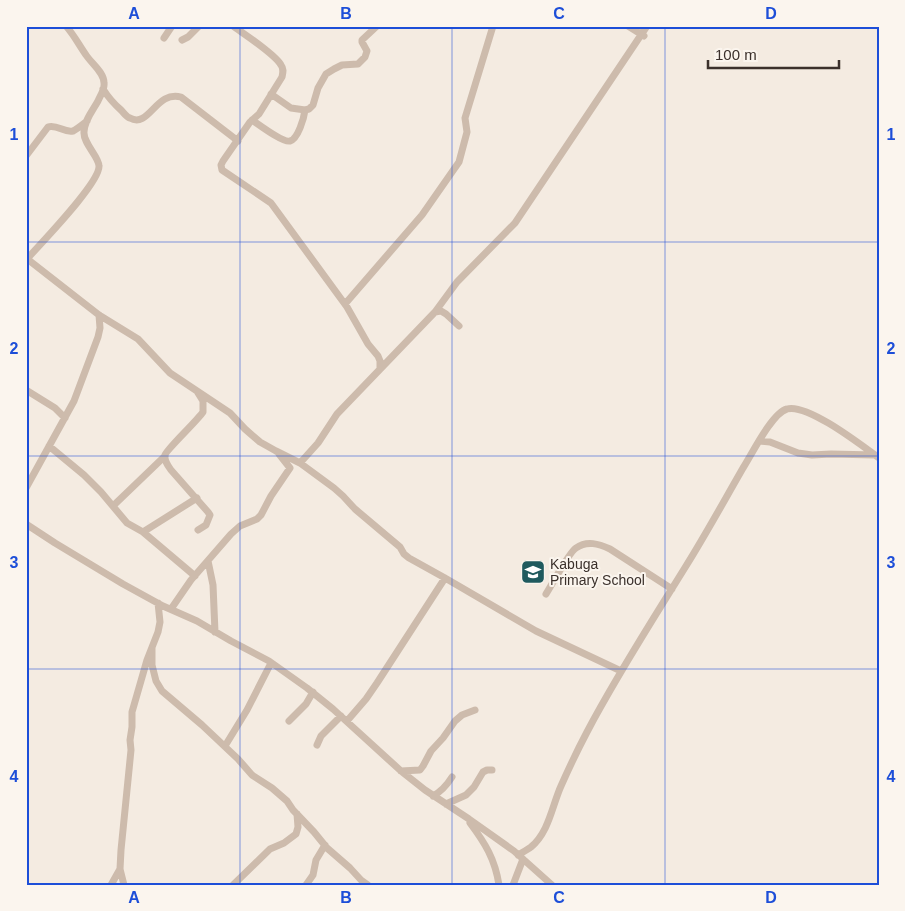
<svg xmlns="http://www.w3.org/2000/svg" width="905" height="911" viewBox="0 0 905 911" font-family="Arial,sans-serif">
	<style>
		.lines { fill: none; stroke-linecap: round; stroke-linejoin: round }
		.minor { stroke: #cdbbac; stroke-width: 7 }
		.grid { fill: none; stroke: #1d4ed8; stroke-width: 1; stroke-opacity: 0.55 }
		.labels { text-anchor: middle; stroke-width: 4; stroke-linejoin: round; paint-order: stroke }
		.poi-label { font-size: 14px; fill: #3b302b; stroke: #fbf5ee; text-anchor: start }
		.neatline { fill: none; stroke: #1d4ed8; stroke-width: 2 }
		.grid-label { font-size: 16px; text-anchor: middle; font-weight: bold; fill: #1d4ed8 }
	</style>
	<rect width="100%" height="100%" fill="#f4ebe1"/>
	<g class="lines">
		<path class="minor" d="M 233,26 C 244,34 275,54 281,65 C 284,69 283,72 282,77 L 259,114 L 250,122 L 223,161 L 221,165 L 222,170 L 271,203 L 347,307 L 368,344 L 378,356 L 380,361 L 380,369
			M 628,26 L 644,36
			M 164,38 L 172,26
			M 182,40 L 188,37 L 199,26
			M 103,89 C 108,97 113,103 121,110 C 124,113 126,117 130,118 C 149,129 156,90 181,97 L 238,141
			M 271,94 L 291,108 L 305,110 L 309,109 L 313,105 L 318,88 L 326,74 L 334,69 L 342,65 L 358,64 L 365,57 L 367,51 L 362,42 L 362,40 L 377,26
			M 252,120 C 258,124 283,143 290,141 C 298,139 304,118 305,110
			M 26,156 L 48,127 C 57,124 64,133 73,131 C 77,129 83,124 87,121
			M 26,258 L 99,315 L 138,339 L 170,373 L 230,413 L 245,429 L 260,442 L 276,451 L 300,463 L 334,488 L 343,496 L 355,509 L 400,547 L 404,554 L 409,558 L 445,578 L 536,631 L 621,671
			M 27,259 C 41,243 100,183 99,166 C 99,157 83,143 84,132 C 84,121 93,110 98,101 C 100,96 105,89 104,83 C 104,72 91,63 86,55 C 79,45 74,35 66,26
			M 345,304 L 422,215 L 459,162 L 467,132 L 465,118 L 493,26
			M 435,312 L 457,282 L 515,223 L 647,26
			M 26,390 L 55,408 L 65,418
			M 760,441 L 770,442 L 798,453 L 812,455 L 831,454 L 875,455
			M 49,446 L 84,475 L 101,492 L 127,523 L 143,532 L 195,576
			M 300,463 L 318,443 L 337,414 L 435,312 L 441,311 L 446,314 L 459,326
			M 26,488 L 74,401 L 98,337 L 100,328 L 99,315
			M 114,505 L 165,456
			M 26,524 L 55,543 L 123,584 L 163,606 L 197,621 L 231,641 L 269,661 L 307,688 L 333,709 L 401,771 L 425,790 L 469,819 L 514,851 L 552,885
			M 198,530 L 206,525 L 210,515 L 208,512 L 171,470 C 168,466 164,461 165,455 C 166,450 197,421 203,412 L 203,401 L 198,393
			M 143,532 L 197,498
			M 208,561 L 213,585 L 215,632
			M 546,594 C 552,585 569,552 576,548 C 587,540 599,544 610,549 L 672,589
			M 171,609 L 191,580 L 231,534 L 240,526 L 257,519 L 261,515 L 271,496 L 290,468 L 279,454
			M 152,648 L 152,665 L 156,681 L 162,691 L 202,725 L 238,759 L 252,775 L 272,788 L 287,801 L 293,810 L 314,832 L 327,848 L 350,868 L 361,880 L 368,885
			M 289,721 L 306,704 L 313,692
			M 347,721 L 366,699 L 377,683 L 445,578
			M 317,745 L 321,736 L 341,716
			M 225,746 L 247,710 L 271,663
			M 401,771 L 420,770 L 423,766 L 431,751 L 443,738 L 455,721 L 462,715 L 475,710
			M 433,796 C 442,791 447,785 452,777
			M 446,804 L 466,795 L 474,787 L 483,772 L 487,770 L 492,770
			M 470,823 C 485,843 495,859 499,885
			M 518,855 C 523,852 527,850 531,847 C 549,832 552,806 561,786 C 569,768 578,749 587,732 C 617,675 652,621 686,566 C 706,534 724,501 743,468 C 752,454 772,413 787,409 C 807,403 861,445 879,458
			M 111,885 L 120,869
			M 124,885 L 120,869 L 121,850 L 131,750 L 130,740 L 132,727 L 132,712 L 147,660 L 158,632 L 160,622 L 158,603
			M 233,885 L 270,849 L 284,843 L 296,834 L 298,827 L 297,814
			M 306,885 L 313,875 L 316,860 L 325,845
			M 513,885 L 523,859"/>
	</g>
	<path class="grid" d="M 240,26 L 240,885M 452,26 L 452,885M 665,26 L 665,885M 26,242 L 879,242M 26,456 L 879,456M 26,669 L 879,669"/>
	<defs>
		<symbol id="school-square" viewBox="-11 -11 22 22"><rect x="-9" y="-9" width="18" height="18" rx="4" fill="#1f5a5e" stroke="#fbf5ee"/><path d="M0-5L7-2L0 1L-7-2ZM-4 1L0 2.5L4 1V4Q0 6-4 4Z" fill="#fff"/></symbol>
	</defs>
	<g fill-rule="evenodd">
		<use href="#school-square" x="519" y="558" width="28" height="28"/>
	</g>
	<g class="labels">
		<g class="poi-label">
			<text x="550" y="569">Kabuga<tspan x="550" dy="16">Primary School</tspan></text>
		</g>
	</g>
	<rect width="905" height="911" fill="none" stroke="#fbf5ee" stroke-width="55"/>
	<path d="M708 60v8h131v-8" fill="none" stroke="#3b302b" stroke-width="2.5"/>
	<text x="715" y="60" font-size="15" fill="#3b302b" stroke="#fbf5ee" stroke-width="4" paint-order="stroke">100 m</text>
	<rect x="28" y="28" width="850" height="856" class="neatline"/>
	<g class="grid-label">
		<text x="134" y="19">A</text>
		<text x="346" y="19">B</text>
		<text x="559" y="19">C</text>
		<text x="771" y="19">D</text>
		<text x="14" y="140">1</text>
		<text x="891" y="140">1</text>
		<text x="14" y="354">2</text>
		<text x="891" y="354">2</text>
		<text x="14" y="568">3</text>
		<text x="891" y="568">3</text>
		<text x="14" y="782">4</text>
		<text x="891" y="782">4</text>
		<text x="134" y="903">A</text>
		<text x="346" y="903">B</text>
		<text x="559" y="903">C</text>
		<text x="771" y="903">D</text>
	</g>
</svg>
